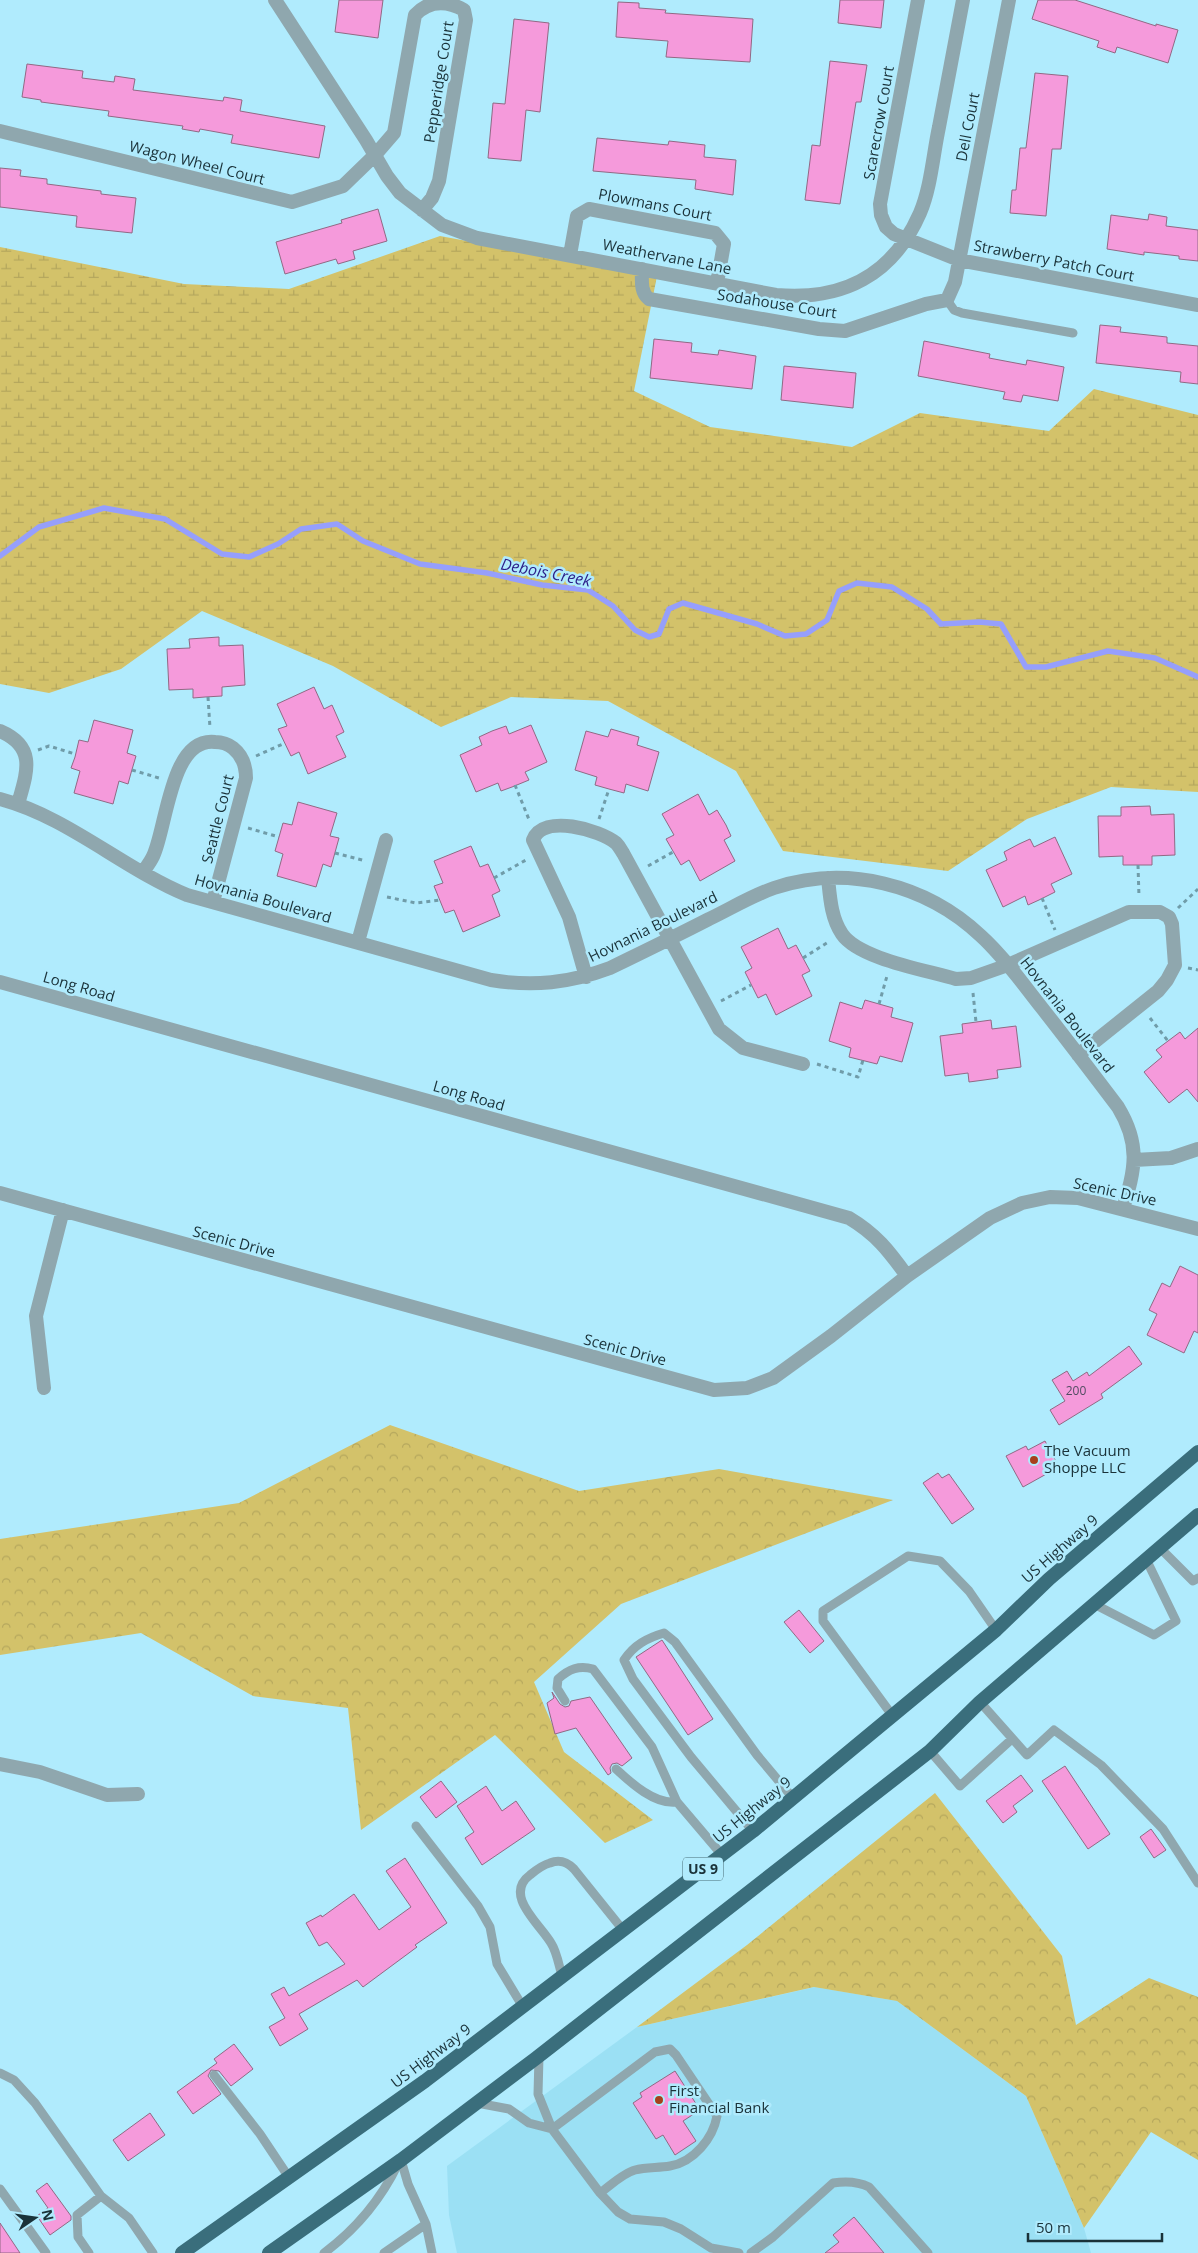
<svg xmlns="http://www.w3.org/2000/svg" width="1198" height="2253" viewBox="0 0 1198 2253" font-family="'Open Sans',sans-serif">
	<style>
		.built { fill: #9be0f4 }
		.forest { fill: url(#forest-crowns) }
		.wetland { fill: url(#wetland-marsh) }
		.lines { fill: none; stroke-linecap: round; stroke-linejoin: round }
		.stream { stroke: #969ffc; stroke-width: 5.5 }
		.building { fill: #f59adb; stroke: #916984 }
		.path { stroke: #709ca9; stroke-width: 3; stroke-dasharray: 4 4; stroke-linecap: butt }
		.service { stroke: #8fa7ae; stroke-width: 9 }
		.minor { stroke: #8fa7ae; stroke-width: 14 }
		.trunk { stroke: #3a6e7c; stroke-width: 14 }
		.poi-dot { fill: #a7401c; stroke: #b0ebfd; stroke-width: 2 }
		.labels { text-anchor: middle; stroke-width: 5; stroke-linejoin: round; paint-order: stroke }
		.number-label { font-size: 12px; fill: #514c62 }
		.shield { fill: #b0ebfd; stroke: #476a74; stroke-width: 1 }
		.shield-label { font-size: 14px; font-weight: bold; fill: #1a3239 }
		.street-label { font-size: 15px; fill: #1a3239; stroke: #b0ebfd }
		.poi-label { font-size: 15px; fill: #1a3239; stroke: #b0ebfd; text-anchor: start }
		.water-label { font-size: 16px; font-style: italic; fill: #2c1f88; stroke: #b0ebfd }
	</style>
	<defs>
		<pattern id="forest-crowns" width="20" height="18" patternUnits="userSpaceOnUse" patternTransform="scale(1.25)"><rect width="20" height="18" fill="#d3c26a"/><path d="M2 6a3 3 0 1 1 6 0M12 15a3 3 0 1 1 6 0" fill="none" stroke="#b5a75d"/></pattern>
		<pattern id="wetland-marsh" width="20" height="14" patternUnits="userSpaceOnUse" patternTransform="scale(1.25)"><rect width="20" height="14" fill="#d3c26a"/><path d="M1 5h8M5 5V1M11 12h8M15 12V8" fill="none" stroke="#b5a75d"/></pattern>
	</defs>
	<rect width="100%" height="100%" fill="#b0ebfd"/>
	<path class="built" d="M 815,1987 L 897,2001 L 1026,2096 L 1084,2228 L 1091,2253 L 457,2253 L 449,2215 L 447,2166 L 637,2027 Z"/>
	<path class="forest" d="M 390,1425 L 579,1491 L 719,1469 L 893,1500 L 621,1604 L 534,1682 L 564,1752 L 653,1820 L 605,1843 L 495,1735 L 361,1830 L 348,1708 L 253,1696 L 141,1633 L 0,1655 L 0,1539 L 239,1503 Z
		M 935,1793 L 1062,1956 L 1076,2025 L 1149,1978 L 1198,1997 L 1198,2160 L 1151,2132 L 1084,2228 L 1026,2096 L 897,2001 L 814,1987 L 637,2027 L 747,1945 Z"/>
	<path class="wetland" d="M 440,236 L 657,276 L 634,391 L 710,427 L 852,447 L 920,413 L 1049,431 L 1094,389 L 1198,415 L 1198,792 L 1111,787 L 1027,819 L 948,871 L 783,851 L 736,771 L 608,701 L 511,697 L 441,727 L 333,666 L 202,611 L 121,669 L 49,693 L 0,684 L 0,247 L 184,284 L 289,289 Z"/>
	<g class="lines">
		<path class="stream" d="M 0,556 L 39,527 L 104,508 L 165,519 L 222,554 L 249,557 L 278,544 L 301,529 L 337,524 L 363,541 L 420,564 L 487,573 L 542,585 L 588,590 L 613,606 L 635,630 L 649,637 L 659,634 L 669,609 L 683,603 L 757,624 L 785,636 L 806,634 L 827,620 L 839,591 L 857,583 L 892,587 L 927,609 L 941,624 L 979,622 L 1001,624 L 1026,667 L 1046,667 L 1108,651 L 1155,658 L 1198,677"/>
	</g>
	<path class="building" d="M 339,0 L 383,0 L 378,38 L 335,32 Z
		M 840,0 L 884,0 L 881,28 L 838,23 Z
		M 1038,0 L 1075,0 L 1156,26 L 1156,24 L 1178,30 L 1168,63 L 1117,47 L 1115,53 L 1097,47 L 1099,41 L 1032,19 Z
		M 618,2 L 639,3 L 639,8 L 666,10 L 665,13 L 753,19 L 750,62 L 666,57 L 668,41 L 616,37 Z
		M 514,19 L 549,23 L 540,112 L 526,110 L 521,161 L 488,158 L 493,103 L 505,104 Z
		M 830,61 L 867,65 L 861,102 L 856,102 L 840,204 L 805,200 L 812,145 L 820,146 Z
		M 27,64 L 83,71 L 82,78 L 114,82 L 115,76 L 135,79 L 133,90 L 223,101 L 224,97 L 242,100 L 240,111 L 325,126 L 319,158 L 231,143 L 233,135 L 200,129 L 199,132 L 182,129 L 183,126 L 108,116 L 109,111 L 41,102 L 41,100 L 22,97 Z
		M 1035,73 L 1068,76 L 1061,149 L 1052,149 L 1046,216 L 1010,213 L 1012,190 L 1016,190 L 1020,148 L 1026,148 Z
		M 597,138 L 668,145 L 669,141 L 705,145 L 704,157 L 736,160 L 733,195 L 695,189 L 696,180 L 593,171 Z
		M 0,168 L 21,170 L 20,176 L 47,179 L 47,184 L 101,191 L 101,194 L 136,198 L 132,233 L 76,227 L 77,216 L 0,207 Z
		M 378,209 L 387,241 L 353,251 L 355,259 L 338,264 L 336,259 L 285,274 L 276,242 L 342,223 L 341,220 Z
		M 1149,214 L 1167,217 L 1166,226 L 1198,230 L 1198,261 L 1179,259 L 1179,256 L 1144,252 L 1144,255 L 1107,249 L 1111,215 L 1148,220 Z
		M 1100,325 L 1121,327 L 1120,332 L 1167,337 L 1167,343 L 1198,346 L 1198,384 L 1180,382 L 1181,372 L 1096,363 Z
		M 654,339 L 692,343 L 691,352 L 718,355 L 719,350 L 756,356 L 752,389 L 650,378 Z
		M 924,341 L 990,354 L 989,358 L 1026,365 L 1027,360 L 1064,367 L 1058,401 L 1023,395 L 1021,402 L 1003,399 L 1005,392 L 918,376 Z
		M 784,366 L 856,373 L 853,408 L 781,400 Z
		M 219,637 L 219,646 L 243,645 L 245,685 L 222,687 L 222,696 L 205,697 L 193,698 L 193,689 L 169,690 L 167,649 L 190,648 L 189,639 Z
		M 314,687 L 324,709 L 332,705 L 344,732 L 336,736 L 346,757 L 308,774 L 299,752 L 291,756 L 278,729 L 287,726 L 277,704 Z
		M 94,720 L 133,730 L 127,753 L 136,756 L 131,773 L 128,784 L 119,781 L 113,804 L 74,793 L 80,771 L 71,768 L 75,757 L 79,740 L 88,742 Z
		M 531,725 L 547,762 L 525,772 L 529,780 L 512,787 L 501,791 L 498,783 L 476,792 L 460,755 L 482,745 L 479,737 L 492,731 L 506,726 L 509,734 Z
		M 611,729 L 639,737 L 637,745 L 659,752 L 648,791 L 626,784 L 624,793 L 609,789 L 595,785 L 597,777 L 575,770 L 586,731 L 608,737 Z
		M 698,794 L 709,815 L 717,810 L 726,825 L 731,836 L 724,840 L 735,861 L 700,881 L 689,860 L 681,865 L 666,839 L 674,835 L 662,814 Z
		M 298,802 L 337,813 L 330,836 L 339,838 L 331,867 L 323,864 L 316,887 L 277,876 L 283,854 L 275,851 L 283,823 L 292,825 Z
		M 1150,806 L 1151,815 L 1174,814 L 1175,855 L 1152,856 L 1152,865 L 1123,865 L 1123,856 L 1099,857 L 1098,816 L 1121,816 L 1121,807 Z
		M 1055,837 L 1072,874 L 1051,884 L 1055,892 L 1039,900 L 1028,905 L 1025,896 L 1003,907 L 986,870 L 1007,860 L 1004,852 L 1019,844 L 1030,839 L 1034,847 Z
		M 471,846 L 480,867 L 488,864 L 500,891 L 492,895 L 500,916 L 463,932 L 454,910 L 445,913 L 434,886 L 443,883 L 434,861 Z
		M 778,928 L 788,949 L 796,945 L 810,971 L 802,975 L 812,996 L 776,1015 L 766,994 L 758,998 L 745,972 L 752,968 L 741,947 Z
		M 865,1000 L 893,1008 L 891,1017 L 913,1023 L 902,1062 L 880,1056 L 877,1064 L 849,1057 L 851,1048 L 829,1041 L 840,1002 L 862,1009 Z
		M 991,1020 L 992,1029 L 1016,1026 L 1021,1067 L 997,1070 L 998,1078 L 984,1080 L 969,1082 L 968,1073 L 945,1076 L 940,1036 L 963,1033 L 962,1024 Z
		M 1198,1028 L 1198,1102 L 1187,1089 L 1169,1103 L 1144,1072 L 1162,1057 L 1156,1050 L 1180,1032 L 1185,1039 Z
		M 1180,1266 L 1198,1275 L 1198,1333 L 1194,1331 L 1184,1353 L 1147,1335 L 1157,1314 L 1149,1310 L 1162,1283 L 1170,1287 Z
		M 1129,1346 L 1142,1364 L 1101,1394 L 1103,1398 L 1059,1425 L 1050,1410 L 1065,1401 L 1052,1380 L 1067,1371 L 1073,1381 L 1087,1372 L 1089,1376 Z
		M 1045,1441 L 1059,1467 L 1023,1487 L 1006,1456 L 1026,1446 L 1028,1450 Z
		M 938,1473 L 942,1478 L 949,1474 L 974,1509 L 952,1524 L 923,1483 Z
		M 799,1610 L 824,1641 L 810,1653 L 784,1622 Z
		M 662,1640 L 713,1719 L 688,1735 L 636,1657 Z
		M 552,1692 L 560,1704 L 565,1707 L 569,1706 L 571,1701 L 590,1697 L 632,1758 L 622,1766 L 617,1763 L 612,1764 L 610,1768 L 611,1773 L 608,1775 L 576,1728 L 555,1734 L 547,1703 L 554,1698 Z
		M 1065,1766 L 1110,1834 L 1088,1849 L 1042,1781 Z
		M 1021,1775 L 1033,1791 L 1013,1806 L 1017,1812 L 1003,1823 L 986,1801 Z
		M 441,1781 L 457,1802 L 436,1818 L 420,1797 Z
		M 486,1786 L 502,1811 L 516,1801 L 535,1829 L 482,1865 L 465,1838 L 474,1832 L 457,1806 Z
		M 1151,1829 L 1166,1850 L 1154,1858 L 1140,1837 Z
		M 405,1858 L 447,1923 L 415,1945 L 417,1947 L 363,1987 L 357,1980 L 299,2014 L 308,2029 L 280,2046 L 269,2027 L 285,2018 L 271,1994 L 284,1987 L 289,1996 L 345,1964 L 327,1942 L 319,1946 L 306,1923 L 321,1915 L 322,1917 L 354,1894 L 379,1930 L 411,1907 L 386,1871 Z
		M 234,2044 L 253,2069 L 231,2086 L 219,2071 L 211,2070 L 208,2076 L 221,2094 L 193,2114 L 177,2092 L 217,2063 L 214,2059 Z
		M 675,2071 L 700,2110 L 683,2121 L 696,2141 L 675,2155 L 663,2135 L 656,2139 L 633,2103 L 642,2097 L 640,2093 Z
		M 150,2113 L 165,2135 L 128,2161 L 113,2140 Z
		M 47,2183 L 71,2216 L 71,2220 L 50,2235 L 37,2216 L 48,2208 L 36,2191 Z
		M 854,2217 L 884,2253 L 825,2253 L 839,2242 L 833,2235 Z
		M 0,2223 L 20,2253 L 0,2253 Z"/>
	<g class="lines">
		<path class="path" d="M 208,697 L 210,728
			M 38,750 L 49,746 L 75,754
			M 256,756 L 285,743
			M 132,770 L 159,778
			M 515,785 L 530,822
			M 599,819 L 609,789
			M 248,828 L 279,837
			M 335,853 L 366,861
			M 1138,865 L 1139,897
			M 648,866 L 673,852
			M 494,878 L 526,860
			M 387,897 L 416,903 L 440,900
			M 1042,898 L 1055,930
			M 1178,908 L 1198,889
			M 803,958 L 830,941
			M 1188,968 L 1198,970
			M 973,993 L 976,1022
			M 721,1001 L 751,985
			M 879,1004 L 887,976
			M 1150,1018 L 1168,1041
			M 817,1064 L 858,1077 L 863,1060"/>
		<path class="service" d="M 947,300 L 954,310 L 962,313 L 1073,333
			M 1159,1547 L 1193,1581 L 1198,1578
			M 1094,1604 L 1154,1635 L 1176,1621 L 1146,1559
			M 565,1701 L 557,1688 L 558,1679 C 569,1669 579,1665 593,1669 L 652,1747 L 677,1802 C 655,1805 631,1783 616,1769
			M 980,1702 L 1027,1755 L 1054,1730 L 1101,1765 L 1163,1829 L 1198,1883
			M 892,1715 L 823,1621 L 823,1611 L 908,1556 L 940,1561 L 969,1591 L 996,1630
			M 930,1751 L 960,1786 L 1012,1739
			M 677,1802 L 722,1855
			M 416,1826 L 478,1906 L 490,1927 L 497,1964 L 523,2007
			M 753,1831 L 691,1757 L 633,1679 L 624,1660 C 634,1645 647,1638 664,1633 L 675,1642 L 757,1755 L 793,1798
			M 562,1976 C 559,1966 557,1952 551,1943 C 540,1924 503,1895 530,1875 C 536,1870 542,1865 550,1863 C 560,1859 567,1862 574,1869 L 623,1930
			M 539,2057 L 538,2094 L 552,2129 L 600,2193 L 618,2212 L 630,2219 L 664,2222 L 681,2229 L 711,2248 L 739,2253
			M 0,2073 L 14,2080 L 35,2103 L 101,2196
			M 214,2075 L 260,2134 L 290,2179
			M 477,2103 L 509,2109 L 529,2123 L 552,2129
			M 552,2129 L 655,2052 L 670,2049 L 676,2055 L 717,2116 C 713,2138 694,2162 670,2166 C 658,2168 646,2167 635,2170 C 623,2173 610,2186 600,2193
			M 401,2160 L 408,2184 L 426,2224 L 432,2253
			M 0,2189 L 46,2253
			M 89,2253 L 78,2237 L 77,2215 L 101,2196 L 129,2218 L 153,2253
			M 324,2253 C 355,2230 381,2199 398,2164
			M 384,2253 L 426,2224
			M 751,2253 L 773,2237 L 833,2183 C 846,2181 857,2181 869,2187 L 928,2253"/>
		<path class="minor" d="M 275,0 L 366,140 L 387,176 L 400,193 L 442,225 L 477,238 L 776,295 C 843,301 893,275 920,213 C 931,187 933,155 939,127 C 947,85 955,42 963,0
			M 918,0 L 880,204 L 881,215 L 886,227 L 894,234 L 959,260 L 1198,305
			M 0,131 L 292,202 L 343,186 L 375,155 L 394,133 L 415,15 C 429,0 446,0 464,10 L 466,20 L 439,181 L 432,198 L 422,210
			M 570,255 L 577,216 L 589,209 L 715,233 L 724,244 L 717,283
			M 642,269 C 642,280 640,292 649,299 L 819,329 L 845,331 L 926,304 L 947,300 L 955,282 L 1009,0
			M 0,731 C 37,747 27,772 18,804
			M 0,799 C 68,817 122,868 187,895 L 491,980 C 533,987 570,983 610,968 C 643,952 676,936 709,919 C 730,909 751,896 774,888 C 846,864 926,884 981,936 C 1004,957 1023,984 1042,1008 C 1068,1041 1093,1074 1118,1107 C 1141,1145 1135,1169 1123,1209
			M 143,873 C 146,867 152,860 154,854 C 167,824 171,737 215,742 C 221,742 228,744 233,748 C 243,756 246,766 246,778 L 213,902
			M 828,878 C 830,897 831,918 842,934 C 859,959 926,970 956,979 L 971,978 L 1008,965 L 1129,912 L 1160,912 L 1169,917 L 1172,924 L 1175,965 L 1167,980 L 1158,991 L 1078,1055
			M 358,942 L 386,840
			M 586,977 L 569,917 L 533,840 C 543,813 600,830 616,843 C 619,846 621,850 623,853 L 719,1029 L 743,1048 L 803,1064
			M 0,982 L 849,1218 C 876,1234 889,1251 907,1276
			M 1134,1160 L 1171,1158 L 1198,1149
			M 0,1193 L 714,1390 L 747,1388 L 773,1378 L 831,1336 L 907,1276 L 990,1218 L 1022,1203 L 1050,1197 L 1078,1198 L 1198,1229
			M 44,1388 L 36,1316 L 63,1210
			M 0,1764 L 40,1772 L 107,1795 L 138,1794"/>
		<path class="trunk" d="M 182,2253 L 425,2081 L 753,1831 L 996,1630 L 1049,1579 L 1198,1452
			M 269,2253 L 401,2160 L 535,2059 L 930,1751 L 980,1702 L 1198,1515"/>
	</g>
	<g class="poi-dot">
		<circle cx="1034" cy="1460" r="5"/>
		<circle cx="659" cy="2100" r="5"/>
	</g>
	<g class="labels">
		<g class="number-label">
			<text x="1076" y="1395">200</text>
		</g>
		<rect class="shield" x="683" y="1857.5" width="40" height="23" rx="4"/>
		<g class="shield-label">
			<text x="703" y="1874">US 9</text>
		</g>
		<g class="street-label">
			<text transform="translate(439 82) rotate(-81)" y="5">Pepperidge Court</text>
			<text transform="translate(879 123) rotate(-80)" y="5">Scarecrow Court</text>
			<text transform="translate(968 127) rotate(-79)" y="5">Dell Court</text>
			<text transform="translate(197 163) rotate(14)" y="5">Wagon Wheel Court</text>
			<text transform="translate(655 205) rotate(11)" y="5">Plowmans Court</text>
			<text transform="translate(667 257) rotate(11)" y="5">Weathervane Lane</text>
			<text transform="translate(1054 261) rotate(11)" y="5">Strawberry Patch Court</text>
			<text transform="translate(777 304) rotate(9)" y="5">Sodahouse Court</text>
			<text transform="translate(218 819) rotate(-76)" y="5">Seattle Court</text>
			<text transform="translate(263 899) rotate(16)" y="5">Hovnania Boulevard</text>
			<text transform="translate(653 927) rotate(-26)" y="5">Hovnania Boulevard</text>
			<text transform="translate(79 987) rotate(16)" y="5">Long Road</text>
			<text transform="translate(1067 1015) rotate(52)" y="5">Hovnania Boulevard</text>
			<text transform="translate(469 1096) rotate(16)" y="5">Long Road</text>
			<text transform="translate(1115 1192) rotate(12)" y="5">Scenic Drive</text>
			<text transform="translate(234 1242) rotate(15)" y="5">Scenic Drive</text>
			<text transform="translate(625 1350) rotate(15)" y="5">Scenic Drive</text>
			<text transform="translate(1060 1549) rotate(-41)" y="5">US Highway 9</text>
			<text transform="translate(752 1810) rotate(-39)" y="5">US Highway 9</text>
			<text transform="translate(431 2056) rotate(-37)" y="5">US Highway 9</text>
		</g>
		<g class="poi-label">
			<text x="1044" y="1456">The Vacuum<tspan x="1044" dy="17">Shoppe LLC</tspan></text>
			<text x="669" y="2096">First<tspan x="669" dy="17">Financial Bank</tspan></text>
		</g>
		<g class="water-label">
			<text transform="translate(546 572) rotate(11)" y="6">Debois Creek</text>
		</g>
	</g>
	<g transform="translate(35 2218) rotate(77)" stroke="#b0ebfd" stroke-width="4" paint-order="stroke">
	<path d="M0-4L9 19L0 12L-9 19Z" fill="#1a3239"/>
	<text y="-8" font-size="14" font-weight="bold" text-anchor="middle" fill="#1a3239">N</text>
	</g>
	<path d="M1028 2233v8h134v-8" fill="none" stroke="#1a3239" stroke-width="2.5"/>
	<text x="1036" y="2233" font-size="15" fill="#1a3239" stroke="#b0ebfd" stroke-width="4" paint-order="stroke">50 m</text>
</svg>
